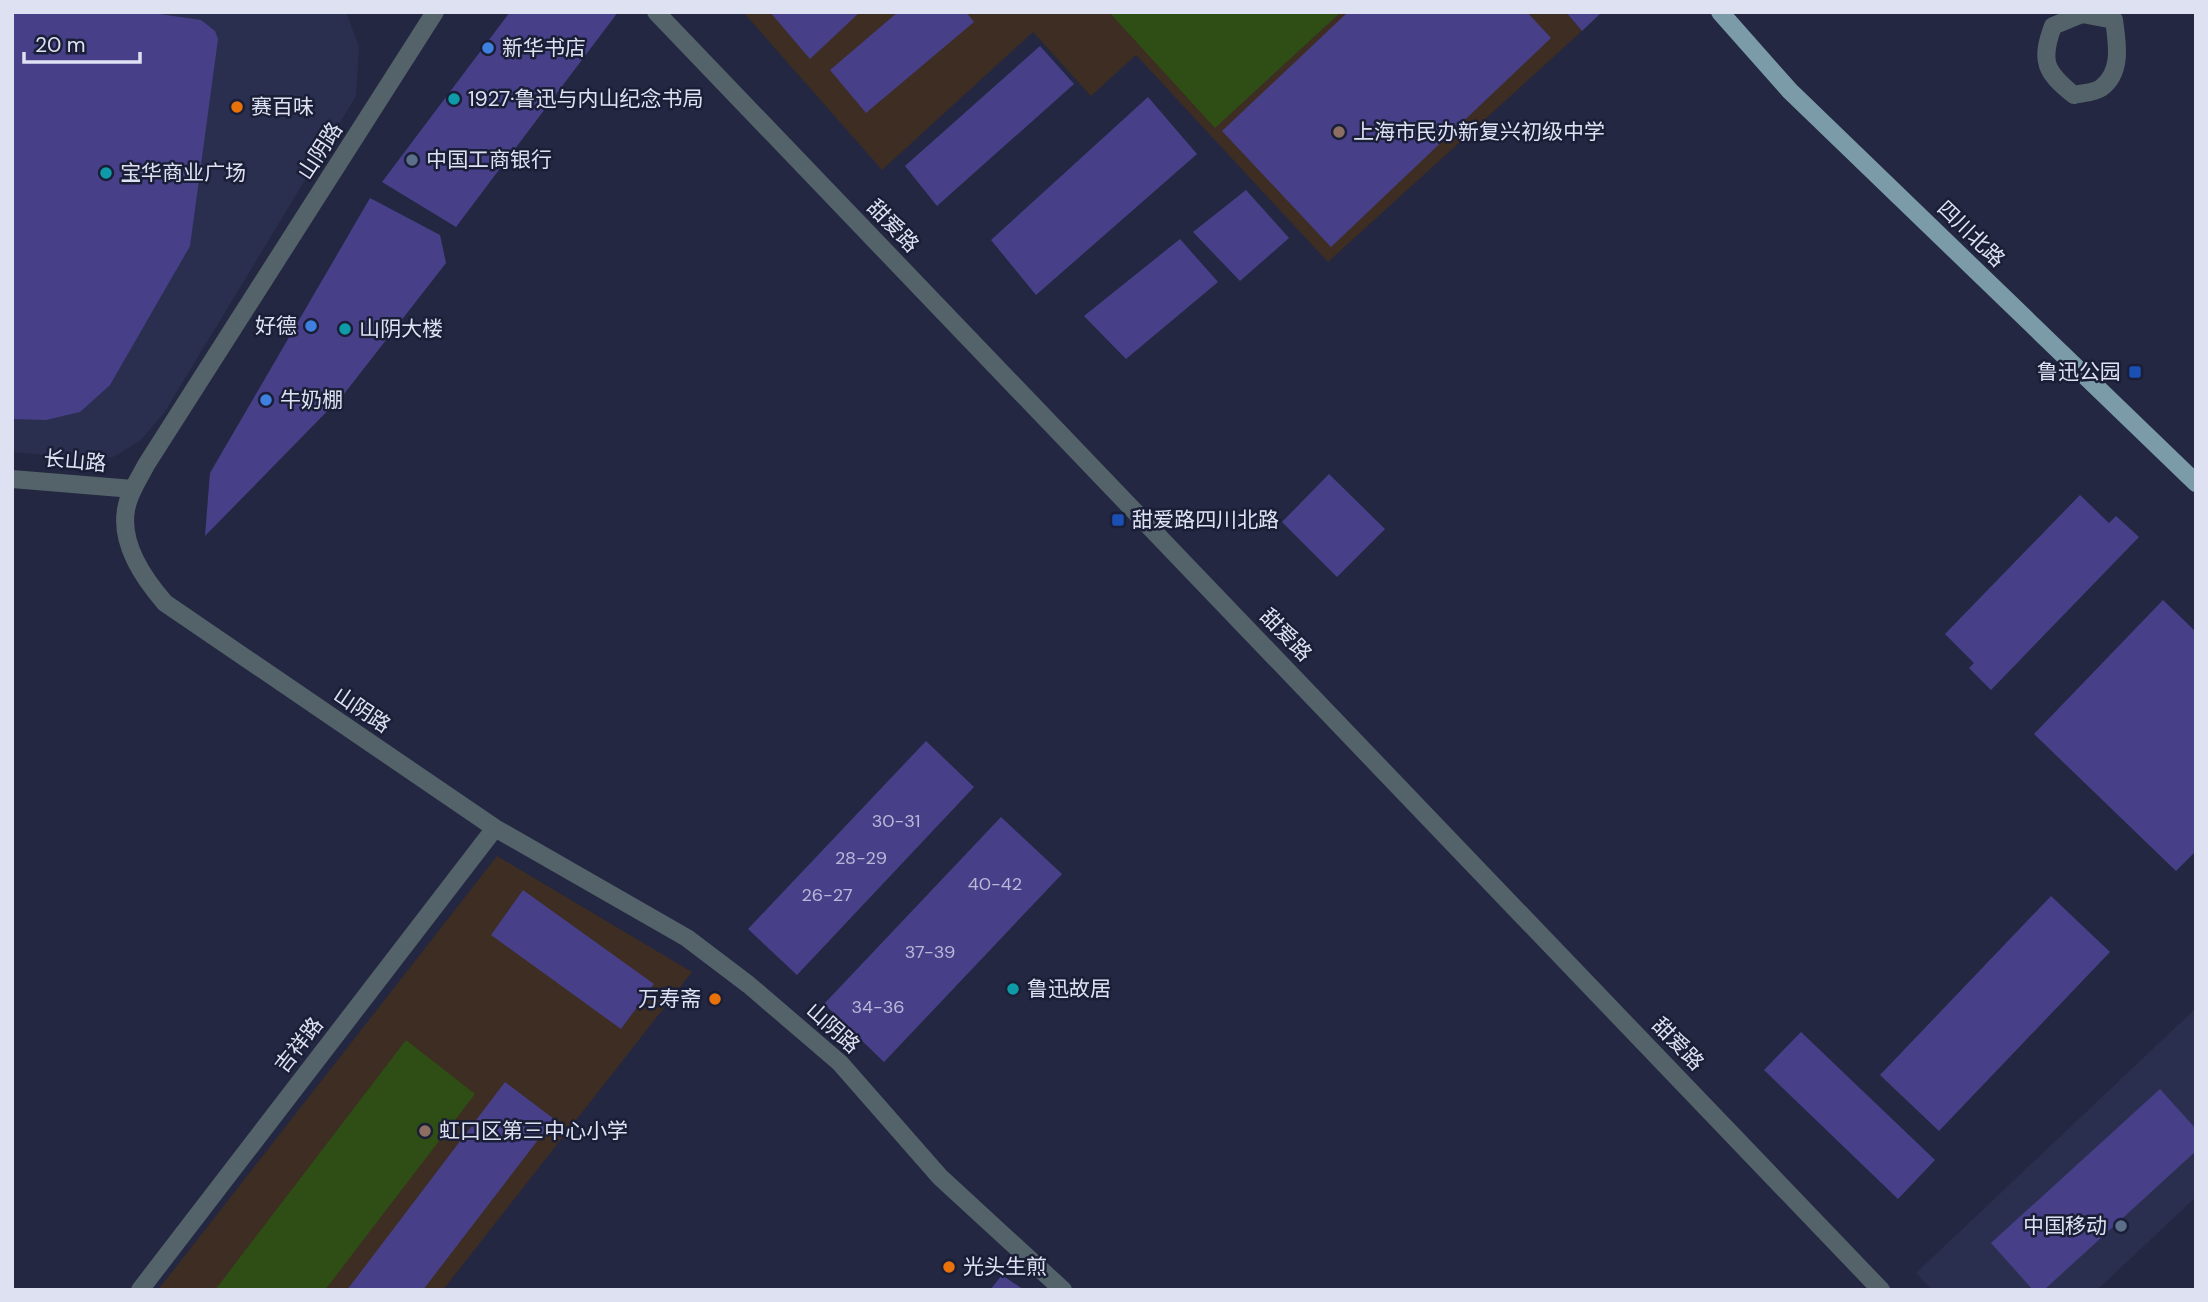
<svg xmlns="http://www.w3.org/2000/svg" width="2208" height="1302" viewBox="0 0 2208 1302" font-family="'DM Sans','Noto Sans SC',sans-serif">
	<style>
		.built { fill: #2a2f4f }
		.education { fill: #3d2d22 }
		.green { fill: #2e4e15 }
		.building { fill: #474089 }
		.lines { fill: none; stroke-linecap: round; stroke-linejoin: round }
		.minor { stroke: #536369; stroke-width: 18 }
		.major { stroke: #7b9ba8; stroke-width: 18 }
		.shop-dot { fill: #3f7fe0; stroke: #1a1e36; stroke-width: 2.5 }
		.culture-dot { fill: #0f9aa8; stroke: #1a1e36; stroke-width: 2.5 }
		.food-dot { fill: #e8710a; stroke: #1a1e36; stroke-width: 2.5 }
		.education-dot { fill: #8d6e63; stroke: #1a1e36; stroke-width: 2.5 }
		.service-dot { fill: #5c6f8a; stroke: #1a1e36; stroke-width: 2.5 }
		.transit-dot { fill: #1a4fb4; stroke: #1a1e36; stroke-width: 2.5 }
		.labels { text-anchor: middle; stroke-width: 5; stroke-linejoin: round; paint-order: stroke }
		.number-label { font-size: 18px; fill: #b8b9d8 }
		.poi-label { font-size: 21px; fill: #dee1f2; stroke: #1a1e36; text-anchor: start }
		.street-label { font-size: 21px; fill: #dee1f2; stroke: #1a1e36 }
	</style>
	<rect width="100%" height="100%" fill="#232741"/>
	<path class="built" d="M 12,12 L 346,12 L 359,47 L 356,96 L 164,413 L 140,441 L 113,457 L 87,459 L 12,452 Z
		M 2196,1008 L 2196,1197 L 2097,1290 L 1932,1290 L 1916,1273 Z"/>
	<path class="education" d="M 743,12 L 1566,12 L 1582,31 L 1328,262 L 1136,55 L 1091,96 L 1033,32 L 882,170 Z
		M 497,856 L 692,972 L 443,1290 L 158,1290 Z"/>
	<path class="green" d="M 1109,12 L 1341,12 L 1215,128 Z
		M 406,1040 L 475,1094 L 325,1290 L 215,1290 Z"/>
	<path class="building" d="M 12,12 L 145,12 L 201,20 L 215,31 L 218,39 L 190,246 L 110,385 L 80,412 L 46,420 L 12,419 Z
		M 510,12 L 618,12 L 456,227 L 382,182 Z
		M 770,12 L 860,12 L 810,59 Z
		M 898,12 L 966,12 L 974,22 L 866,113 L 830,70 Z
		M 1348,12 L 1527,12 L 1551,38 L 1331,247 L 1222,131 Z
		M 1566,12 L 1602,12 L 1582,31 Z
		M 1040,46 L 1074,84 L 937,206 L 905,166 Z
		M 1148,97 L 1197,154 L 1036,295 L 991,240 Z
		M 1246,190 L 1289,238 L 1240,281 L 1193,232 Z
		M 370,198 L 440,235 L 446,263 L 344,394 L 205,536 L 210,473 Z
		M 1180,239 L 1218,282 L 1126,359 L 1084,316 Z
		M 1329,474 L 1385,529 L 1337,577 L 1282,522 Z
		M 2080,495 L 2109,523 L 2116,516 L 2139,537 L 1991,690 L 1969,668 L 1974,663 L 1945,634 Z
		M 2163,600 L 2196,632 L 2196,851 L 2176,871 L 2034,734 Z
		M 926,741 L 974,787 L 797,975 L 748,929 Z
		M 1001,817 L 1062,874 L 884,1062 L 824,1004 Z
		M 523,890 L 654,984 L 621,1029 L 491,935 Z
		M 2051,896 L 2110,952 L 1939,1131 L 1880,1075 Z
		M 1801,1032 L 1935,1160 L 1898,1199 L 1764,1070 Z
		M 505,1082 L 554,1119 L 423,1290 L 347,1290 Z
		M 2160,1089 L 2196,1129 L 2196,1151 L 2044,1290 L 2033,1290 L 1991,1243 Z
		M 1002,1275 L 1024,1290 L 990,1290 Z"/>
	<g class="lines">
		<path class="minor" d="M 435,12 L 146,465 C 139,479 128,494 126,510 C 120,545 144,579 165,603 L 495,828 L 687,938 L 749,985 L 840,1063 L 940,1177 L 1063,1290
			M 656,12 L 1881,1290
			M 2082,14 L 2114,20 C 2117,43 2123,72 2101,88 C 2094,93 2081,93 2074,95 C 2045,72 2040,61 2053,26 Z
			M 12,479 L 133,489
			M 140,1290 L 495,828"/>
		<path class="major" d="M 1720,12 L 1790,91 L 2196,483"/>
	</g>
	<g class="shop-dot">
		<circle cx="488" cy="48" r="7"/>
		<circle cx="311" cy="326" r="7"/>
		<circle cx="266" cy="400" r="7"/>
	</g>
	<g class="culture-dot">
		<circle cx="454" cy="99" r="7"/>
		<circle cx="106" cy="173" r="7"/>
		<circle cx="345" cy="329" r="7"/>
		<circle cx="1013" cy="989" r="7"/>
	</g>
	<g class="food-dot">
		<circle cx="237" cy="107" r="7"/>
		<circle cx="715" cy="999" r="7"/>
		<circle cx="949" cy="1267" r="7"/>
	</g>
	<g class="education-dot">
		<circle cx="1339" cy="132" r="7"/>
		<circle cx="425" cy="1131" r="7"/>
	</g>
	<g class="service-dot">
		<circle cx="412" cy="160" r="7"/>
		<circle cx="2121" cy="1226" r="7"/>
	</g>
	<g class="transit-dot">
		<rect x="2128" y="365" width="14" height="14" rx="3.5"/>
		<rect x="1111" y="513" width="14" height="14" rx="3.5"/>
	</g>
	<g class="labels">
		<g class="number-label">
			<text x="896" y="827">30-31</text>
			<text x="861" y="864">28-29</text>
			<text x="995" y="890">40-42</text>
			<text x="827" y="901">26-27</text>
			<text x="930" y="958">37-39</text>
			<text x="878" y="1013">34-36</text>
		</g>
		<g class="poi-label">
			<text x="502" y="55">新华书店</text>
			<text x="468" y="106">1927·鲁迅与内山纪念书局</text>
			<text x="251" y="114">赛百味</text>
			<text x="1353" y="139">上海市民办新复兴初级中学</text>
			<text x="426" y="167">中国工商银行</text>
			<text x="120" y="180">宝华商业广场</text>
			<text x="297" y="333" text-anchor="end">好德</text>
			<text x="359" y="336">山阴大楼</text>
			<text x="2121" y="379" text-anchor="end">鲁迅公园</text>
			<text x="280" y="407">牛奶棚</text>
			<text x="1132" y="527">甜爱路四川北路</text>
			<text x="1027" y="996">鲁迅故居</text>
			<text x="701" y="1006" text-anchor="end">万寿斋</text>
			<text x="439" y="1138">虹口区第三中心小学</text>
			<text x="2107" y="1233" text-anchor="end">中国移动</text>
			<text x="963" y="1274">光头生煎</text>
		</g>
		<g class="street-label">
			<text transform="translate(320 151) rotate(-57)" y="7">山阴路</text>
			<text transform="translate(893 226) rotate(46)" y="7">甜爱路</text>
			<text transform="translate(1971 234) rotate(44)" y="7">四川北路</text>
			<text transform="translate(75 461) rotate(5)" y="7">长山路</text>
			<text transform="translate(1286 635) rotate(46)" y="7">甜爱路</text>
			<text transform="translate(362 710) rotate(34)" y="7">山阴路</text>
			<text transform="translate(833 1028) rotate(42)" y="7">山阴路</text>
			<text transform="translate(1678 1044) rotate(46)" y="7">甜爱路</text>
			<text transform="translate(299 1045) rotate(-52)" y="7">吉祥路</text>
		</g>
	</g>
	<rect width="2208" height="1302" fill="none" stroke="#dee1f2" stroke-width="28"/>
	<path d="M24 52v10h116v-10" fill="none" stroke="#dee1f2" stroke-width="3.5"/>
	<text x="35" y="52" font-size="21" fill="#dee1f2" stroke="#1a1e36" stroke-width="5" paint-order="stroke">20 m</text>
</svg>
